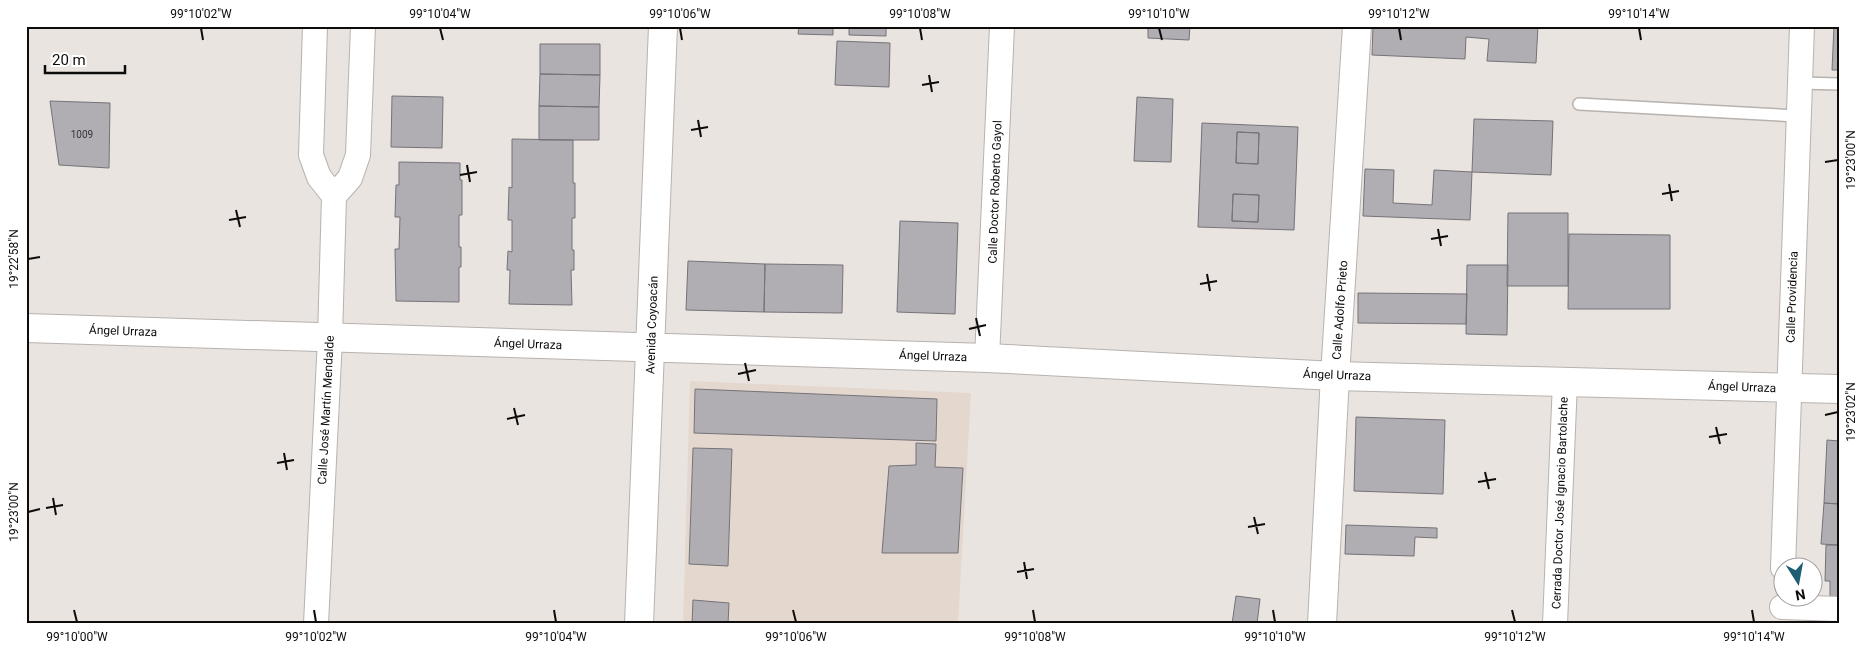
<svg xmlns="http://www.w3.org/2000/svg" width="1865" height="650" viewBox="0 0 1865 650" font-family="Roboto,sans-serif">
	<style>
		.built { fill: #e4d8ce }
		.building { fill: #b0adb3; stroke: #757378; fill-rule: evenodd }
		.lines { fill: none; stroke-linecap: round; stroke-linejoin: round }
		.lane-casing { stroke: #b8b2ae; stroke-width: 14 }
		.street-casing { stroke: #b8b2ae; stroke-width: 26 }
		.secondary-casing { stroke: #b8b2ae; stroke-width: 30 }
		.primary-casing { stroke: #b8b2ae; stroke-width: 30 }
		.lane { stroke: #fff; stroke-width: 11 }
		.street { stroke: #fff; stroke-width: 24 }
		.secondary { stroke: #fff; stroke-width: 28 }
		.primary { stroke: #fff; stroke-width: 28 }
		.ticks { fill: none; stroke: #0e0c0b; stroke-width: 2 }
		.labels { text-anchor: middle; stroke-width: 4; stroke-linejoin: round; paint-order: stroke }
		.number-label { font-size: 10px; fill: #363435 }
		.street-label { font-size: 12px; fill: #0e0c0b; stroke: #fff }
		.neatline { fill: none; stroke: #0e0c0b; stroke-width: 2 }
		.ticks-label { font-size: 12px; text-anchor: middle; fill: #0e0c0b }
	</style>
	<rect width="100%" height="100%" fill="#eae4e0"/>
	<path class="built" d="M 690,381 L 971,393 L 958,624 L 683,624 Z"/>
	<path class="building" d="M 799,26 L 833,26 L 833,35 L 798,34 Z
		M 849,26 L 886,26 L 886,36 L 849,35 Z
		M 1148,26 L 1190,26 L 1189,40 L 1148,38 Z
		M 1373,26 L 1538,26 L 1536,63 L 1487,61 L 1489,39 L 1466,37 L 1465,59 L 1372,55 Z
		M 1834,26 L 1839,26 L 1839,70 L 1832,70 Z
		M 837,41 L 890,43 L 889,87 L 835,85 Z
		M 540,44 L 600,44 L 600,75 L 540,74 Z
		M 540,74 L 600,75 L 599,107 L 539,106 Z
		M 392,96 L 443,97 L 442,148 L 391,147 Z
		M 1137,97 L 1173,99 L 1171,162 L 1134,161 Z
		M 50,101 L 110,103 L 109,168 L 59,165 Z
		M 539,106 L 599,107 L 599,140 L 539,140 Z
		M 1474,119 L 1553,121 L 1551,175 L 1472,172 Z
		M 1202,123 L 1298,127 L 1294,230 L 1198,227 ZM 1237,132 L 1259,133 L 1258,164 L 1236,163 ZM 1233,194 L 1259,195 L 1258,222 L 1232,221 Z
		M 1237,132 L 1259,133 L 1258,164 L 1236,163 Z
		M 512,139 L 573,140 L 573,183 L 575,183 L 575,218 L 572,218 L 572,250 L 574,250 L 574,270 L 571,270 L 572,305 L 509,304 L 510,270 L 507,270 L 508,251 L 512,252 L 512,220 L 508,220 L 509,187 L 512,188 Z
		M 399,162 L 460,163 L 460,180 L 462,180 L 462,215 L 459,215 L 459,247 L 461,247 L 461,267 L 459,267 L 459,302 L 396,301 L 395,249 L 399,249 L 400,217 L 395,217 L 396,185 L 399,185 Z
		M 1365,169 L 1394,170 L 1393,203 L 1432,205 L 1434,170 L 1472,172 L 1470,220 L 1363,216 Z
		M 1233,194 L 1259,195 L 1258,222 L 1232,221 Z
		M 1508,213 L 1568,213 L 1568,286 L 1507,286 Z
		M 900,221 L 958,223 L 955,314 L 897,312 Z
		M 1569,234 L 1670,235 L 1670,309 L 1568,309 Z
		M 688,261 L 765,264 L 764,312 L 686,310 Z
		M 765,264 L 843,265 L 842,313 L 764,312 Z
		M 1467,265 L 1508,265 L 1507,335 L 1466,334 Z
		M 1358,293 L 1467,294 L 1466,324 L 1358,323 Z
		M 695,389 L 937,399 L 936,441 L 694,433 Z
		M 1356,417 L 1445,420 L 1443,494 L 1354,491 Z
		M 1827,440 L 1839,441 L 1839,504 L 1824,503 Z
		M 916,443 L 936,444 L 935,467 L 963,468 L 958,553 L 882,553 L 889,466 L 916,465 Z
		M 693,448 L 732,449 L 728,566 L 689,564 Z
		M 1824,503 L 1839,504 L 1839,545 L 1821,544 Z
		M 1346,525 L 1437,528 L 1437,538 L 1415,537 L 1414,556 L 1345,554 Z
		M 1826,545 L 1839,545 L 1839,599 L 1830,599 L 1830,581 L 1825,581 Z
		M 1236,596 L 1260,599 L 1257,624 L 1232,624 Z
		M 693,600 L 729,603 L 728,624 L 692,624 Z"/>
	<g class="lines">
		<defs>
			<path id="lane" d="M 1800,83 L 1839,84
				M 1579,104 L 1798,116"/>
			<path id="street" d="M 315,26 L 311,155 L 319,177 L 334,196 L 330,338 L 316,624
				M 334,196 L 350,178 L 358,155 L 363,26
				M 987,358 L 1002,26
				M 1783,568 L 1802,26
				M 1782,607 L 1839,609
				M 1555,624 L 1565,381"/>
			<path id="secondary" d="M 1322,624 L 1335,376 L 1357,26"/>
			<path id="primary" d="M 26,328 L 987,358 L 1335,376 L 1839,389
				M 639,624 L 663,26"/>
		</defs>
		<use href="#lane" class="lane-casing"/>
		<use href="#street" class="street-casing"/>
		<use href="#secondary" class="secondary-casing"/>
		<use href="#primary" class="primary-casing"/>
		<use href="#lane" class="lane"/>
		<use href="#street" class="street"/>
		<use href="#secondary" class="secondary"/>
		<use href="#primary" class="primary"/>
	</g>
	<path class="ticks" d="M 201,28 L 203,40M 440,28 L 443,40M 680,28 L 682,40M 920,28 L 922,40M 1159,28 L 1162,40M 1399,28 L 1401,40M 1639,28 L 1641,40M 929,75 L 932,92M 922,85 L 939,82M 698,120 L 701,137M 691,130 L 708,127M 1825,162 L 1838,160M 467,165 L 470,182M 460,175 L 477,172M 1669,184 L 1672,201M 1662,194 L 1679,191M 236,210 L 240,227M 229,220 L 246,217M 1438,229 L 1441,246M 1431,239 L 1448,236M 28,259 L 40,257M 1207,274 L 1210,291M 1200,284 L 1217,281M 976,318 L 980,336M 969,329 L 986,325M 745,363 L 749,381M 738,374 L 756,370M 514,408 L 518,425M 1825,415 L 1838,412M 507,419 L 525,415M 1716,427 L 1720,444M 1709,437 L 1727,434M 284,453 L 287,470M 277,463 L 294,460M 1485,472 L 1489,489M 1478,482 L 1496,479M 53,498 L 56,515M 46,508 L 63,505M 28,512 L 40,509M 1254,517 L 1258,534M 1248,527 L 1265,524M 1024,562 L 1027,579M 1017,572 L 1034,569M 74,610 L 77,622M 314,610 L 316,622M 554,610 L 556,622M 793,610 L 796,622M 1033,610 L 1035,622M 1273,610 L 1275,622M 1512,610 L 1515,622M 1752,610 L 1754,622"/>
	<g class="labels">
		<g class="number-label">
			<text x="82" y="138">1009</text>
		</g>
		<g class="street-label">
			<text transform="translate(995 192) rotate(-88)" y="4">Calle Doctor Roberto Gayol</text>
			<text transform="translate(1792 297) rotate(-88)" y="4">Calle Providencia</text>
			<text transform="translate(1340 310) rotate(-86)" y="4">Calle Adolfo Prieto</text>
			<text transform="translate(652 325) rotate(-88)" y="4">Avenida Coyoacán</text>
			<text transform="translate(123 331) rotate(2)" y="4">Ángel Urraza</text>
			<text transform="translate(528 344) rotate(2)" y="4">Ángel Urraza</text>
			<text transform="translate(933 356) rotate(2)" y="4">Ángel Urraza</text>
			<text transform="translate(1337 375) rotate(2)" y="4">Ángel Urraza</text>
			<text transform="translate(1742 387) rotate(2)" y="4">Ángel Urraza</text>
			<text transform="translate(326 410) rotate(-87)" y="4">Calle José Martín Mendalde</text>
			<text transform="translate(1560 503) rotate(-88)" y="4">Cerrada Doctor José Ignacio Bartolache</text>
		</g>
	</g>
	<rect width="1865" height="650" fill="none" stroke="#ffffff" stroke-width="55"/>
	<g transform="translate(1798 582) rotate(169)"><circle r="24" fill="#ffffff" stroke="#9f9e9d"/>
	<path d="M0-4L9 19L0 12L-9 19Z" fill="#1e5e73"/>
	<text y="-8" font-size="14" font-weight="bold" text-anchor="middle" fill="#0e0c0b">N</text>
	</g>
	<path d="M45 65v8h80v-8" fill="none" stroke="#0e0c0b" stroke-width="2.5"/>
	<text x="52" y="65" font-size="15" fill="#0e0c0b" stroke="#ffffff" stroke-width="4" paint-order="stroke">20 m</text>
	<rect x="28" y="28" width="1810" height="594" class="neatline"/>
	<g class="ticks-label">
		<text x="201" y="18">99°10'02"W</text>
		<text x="440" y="18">99°10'04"W</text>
		<text x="680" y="18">99°10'06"W</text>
		<text x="920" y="18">99°10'08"W</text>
		<text x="1159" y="18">99°10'10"W</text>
		<text x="1399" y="18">99°10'12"W</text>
		<text x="1639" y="18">99°10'14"W</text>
		<text transform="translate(1851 160) rotate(-90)" y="4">19°23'00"N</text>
		<text transform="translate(14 259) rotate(-90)" y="4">19°22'58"N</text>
		<text transform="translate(1851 412) rotate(-90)" y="4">19°23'02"N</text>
		<text transform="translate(14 512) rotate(-90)" y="4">19°23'00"N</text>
		<text x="77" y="641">99°10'00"W</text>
		<text x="316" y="641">99°10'02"W</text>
		<text x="556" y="641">99°10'04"W</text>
		<text x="796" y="641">99°10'06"W</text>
		<text x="1035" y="641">99°10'08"W</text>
		<text x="1275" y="641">99°10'10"W</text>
		<text x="1515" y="641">99°10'12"W</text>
		<text x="1754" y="641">99°10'14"W</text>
	</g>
</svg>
